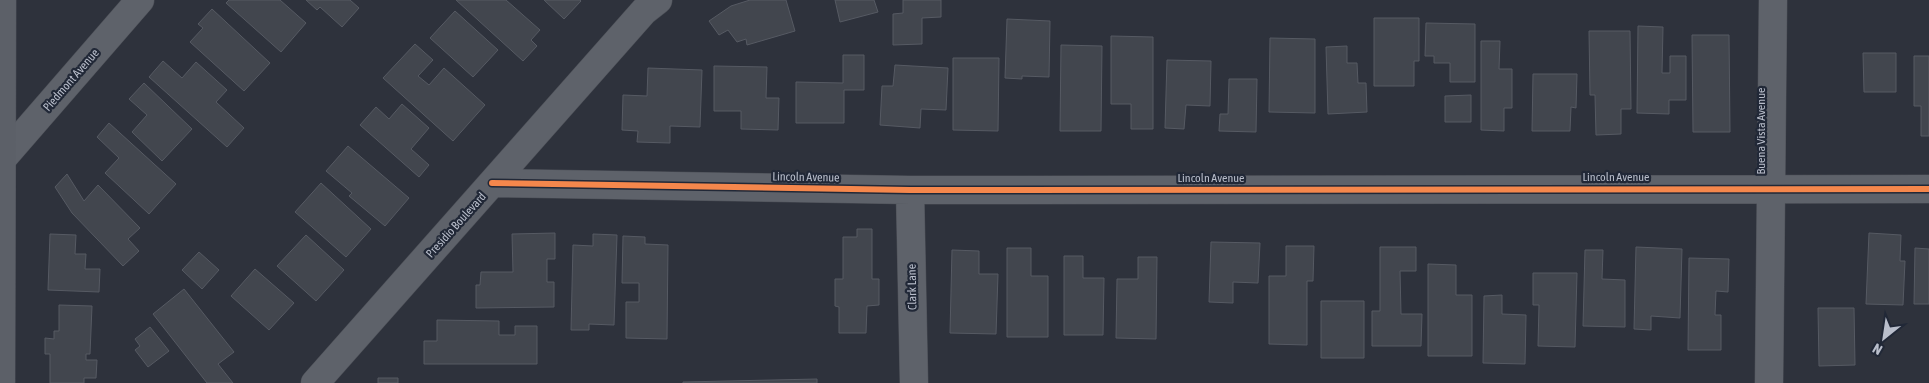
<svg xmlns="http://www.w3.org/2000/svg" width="1929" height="383" viewBox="0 0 1929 383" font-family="'Asap Condensed',sans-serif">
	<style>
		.building { fill: #42464e; stroke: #565a63 }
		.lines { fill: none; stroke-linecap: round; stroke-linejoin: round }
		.street-casing { stroke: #4a4d55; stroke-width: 29 }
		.secondary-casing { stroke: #4c4f58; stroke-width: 29 }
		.street { stroke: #5e626a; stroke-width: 28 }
		.secondary { stroke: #5c6068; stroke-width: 28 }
		.cycleway-casing { stroke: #212837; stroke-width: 9 }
		.cycleway { stroke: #f5874c; stroke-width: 6 }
		.labels { text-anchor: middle; stroke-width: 4.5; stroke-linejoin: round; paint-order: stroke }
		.street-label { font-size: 12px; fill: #b9becb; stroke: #212837 }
	</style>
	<rect width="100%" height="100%" fill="#2e323c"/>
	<path class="building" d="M 229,0 L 280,0 L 306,23 L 281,52 L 226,3 Z
		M 306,0 L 350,0 L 359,8 L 342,27 L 320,7 L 317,10 Z
		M 456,0 L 506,0 L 540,30 L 531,40 L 537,46 L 523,61 Z
		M 544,0 L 580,0 L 581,1 L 564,19 Z
		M 750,0 L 786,0 L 795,31 L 747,45 L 746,39 L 737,42 L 728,30 L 719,35 L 709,21 L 731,6 Z
		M 835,0 L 874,0 L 878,12 L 840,22 Z
		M 903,0 L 941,0 L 941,17 L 922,18 L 922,44 L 893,45 L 893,14 L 903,13 Z
		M 212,9 L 270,63 L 244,91 L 190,42 L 203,28 L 198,24 Z
		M 455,11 L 498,50 L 473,77 L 430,38 Z
		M 1374,18 L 1419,18 L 1419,61 L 1414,61 L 1414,86 L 1374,86 Z
		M 1007,19 L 1050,21 L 1049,77 L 1022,76 L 1022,79 L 1005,78 Z
		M 1426,23 L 1475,24 L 1475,82 L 1450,82 L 1450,63 L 1434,63 L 1434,56 L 1425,56 Z
		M 1638,26 L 1663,27 L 1662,73 L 1670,73 L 1670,56 L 1686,56 L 1686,100 L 1669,100 L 1669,114 L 1637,113 Z
		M 1589,31 L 1630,31 L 1631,109 L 1621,109 L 1621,134 L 1596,135 L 1595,95 L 1590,95 Z
		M 1692,35 L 1729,35 L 1730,132 L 1693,132 Z
		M 1111,36 L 1153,37 L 1153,129 L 1131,129 L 1131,104 L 1111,104 Z
		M 1270,38 L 1315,39 L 1315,113 L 1269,112 Z
		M 1481,41 L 1500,41 L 1499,69 L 1512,69 L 1512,108 L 1504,108 L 1504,131 L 1481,130 Z
		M 415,44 L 433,60 L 418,76 L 429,85 L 444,68 L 485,105 L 453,141 L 383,78 Z
		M 1061,45 L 1102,46 L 1101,131 L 1060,131 Z
		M 1347,46 L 1347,63 L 1357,63 L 1358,83 L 1366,83 L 1367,112 L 1328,114 L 1326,47 Z
		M 1863,53 L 1896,53 L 1896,92 L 1864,92 Z
		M 843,55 L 864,55 L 864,90 L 844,90 L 844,123 L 796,123 L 796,82 L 843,83 Z
		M 1914,56 L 1929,56 L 1929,136 L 1921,136 L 1921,106 L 1914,106 Z
		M 953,58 L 999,58 L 998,131 L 953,130 Z
		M 1167,60 L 1211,61 L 1210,106 L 1186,105 L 1184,129 L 1165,128 Z
		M 163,61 L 182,78 L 196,62 L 227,90 L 216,102 L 244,128 L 227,147 L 149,77 Z
		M 895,65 L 948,68 L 946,110 L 921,109 L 920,128 L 880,125 L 882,86 L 893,86 Z
		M 714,66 L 767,67 L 766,98 L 779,98 L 778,130 L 741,129 L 741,111 L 714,111 Z
		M 648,68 L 702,70 L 700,127 L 670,126 L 670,143 L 637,142 L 638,131 L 622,130 L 623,95 L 647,96 Z
		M 1533,74 L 1577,74 L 1576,108 L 1571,107 L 1570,131 L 1532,131 Z
		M 1229,79 L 1257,79 L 1256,132 L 1219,131 L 1220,114 L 1228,114 Z
		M 144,83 L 192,129 L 162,161 L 132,132 L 147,115 L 129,99 Z
		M 1471,95 L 1471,122 L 1445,122 L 1445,96 Z
		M 402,104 L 429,128 L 411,149 L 429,165 L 419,177 L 360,125 L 376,107 L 389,119 Z
		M 109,123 L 176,184 L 149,214 L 105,173 L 119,158 L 97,137 Z
		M 348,146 L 409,198 L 385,226 L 349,196 L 352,193 L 326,171 Z
		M 67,174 L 84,201 L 98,185 L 140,228 L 128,239 L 139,251 L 123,266 L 72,213 L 55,187 Z
		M 321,183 L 371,229 L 346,257 L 295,212 Z
		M 857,229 L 872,229 L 872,279 L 879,279 L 879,305 L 867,306 L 866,333 L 839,333 L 839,307 L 835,306 L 835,279 L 843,279 L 843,237 L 857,237 Z
		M 555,233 L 555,259 L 547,259 L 547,282 L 554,282 L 554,307 L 476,308 L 476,285 L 480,285 L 481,272 L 513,272 L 512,234 Z
		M 1869,233 L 1901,235 L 1900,261 L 1905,261 L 1903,305 L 1866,304 Z
		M 50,234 L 76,235 L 75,254 L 86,254 L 85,269 L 100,269 L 99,292 L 48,290 Z
		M 593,234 L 617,235 L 614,325 L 589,324 L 589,330 L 571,330 L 573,245 L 593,246 Z
		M 306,235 L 344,270 L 316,301 L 277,266 Z
		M 623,236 L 645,237 L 645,244 L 668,245 L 667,339 L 626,338 L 626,302 L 639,302 L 639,283 L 622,283 Z
		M 1211,242 L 1260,243 L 1258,283 L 1233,282 L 1233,303 L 1209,302 Z
		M 1286,246 L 1314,246 L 1313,281 L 1307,281 L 1307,345 L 1269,344 L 1269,276 L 1286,276 Z
		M 1380,247 L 1416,247 L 1416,271 L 1400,271 L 1401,314 L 1422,314 L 1421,346 L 1372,346 L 1372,311 L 1380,311 Z
		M 1636,247 L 1682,249 L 1680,318 L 1651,316 L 1651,330 L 1634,329 Z
		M 1007,248 L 1031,248 L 1031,276 L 1048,276 L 1048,337 L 1007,337 Z
		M 1915,248 L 1929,249 L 1929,304 L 1914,304 Z
		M 952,250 L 979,251 L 979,274 L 998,274 L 996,334 L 950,333 Z
		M 1585,250 L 1603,250 L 1602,279 L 1625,280 L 1625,327 L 1583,326 Z
		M 199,252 L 219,270 L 202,289 L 182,270 Z
		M 1064,256 L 1083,256 L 1083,278 L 1104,278 L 1103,335 L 1064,335 Z
		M 1138,257 L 1157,257 L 1156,339 L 1116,338 L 1117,279 L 1138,279 Z
		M 1689,258 L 1729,259 L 1728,292 L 1716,291 L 1715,315 L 1721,315 L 1721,350 L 1688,350 Z
		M 1428,264 L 1456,265 L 1456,295 L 1472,295 L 1472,356 L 1428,356 Z
		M 255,269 L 294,303 L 269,330 L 231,296 Z
		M 1533,273 L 1577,273 L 1575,347 L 1538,346 L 1539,305 L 1533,305 Z
		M 184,289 L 234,352 L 218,364 L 233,383 L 207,383 L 153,314 Z
		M 1502,295 L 1502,314 L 1526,315 L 1525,364 L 1483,363 L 1484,296 Z
		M 1321,301 L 1364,301 L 1364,358 L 1321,358 Z
		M 59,305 L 92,306 L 90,354 L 86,354 L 86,360 L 97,360 L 96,378 L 84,378 L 84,383 L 50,383 L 50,354 L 45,354 L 45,338 L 54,339 L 54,331 L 59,331 Z
		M 1818,308 L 1854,308 L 1855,365 L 1819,366 Z
		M 437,320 L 499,321 L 499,335 L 515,335 L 515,326 L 537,326 L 537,364 L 424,364 L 424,341 L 437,341 Z
		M 150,327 L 169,351 L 148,367 L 135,350 L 140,346 L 135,339 Z
		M 378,378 L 398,378 L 398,383 L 378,383 Z
		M 817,379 L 817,383 L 683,383 L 683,382 Z"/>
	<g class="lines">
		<defs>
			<path id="street" d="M 2,159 L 140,0
				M 492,183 L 910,190 L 1929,189
				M 910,190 L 914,383
				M 315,383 L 644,11 L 658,0
				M 1769,383 L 1773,0"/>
			<path id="secondary" d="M 1,383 L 2,0"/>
		</defs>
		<use href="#street" class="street-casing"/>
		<use href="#secondary" class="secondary-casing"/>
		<use href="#street" class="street"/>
		<use href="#secondary" class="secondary"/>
		<defs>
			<path id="cycleway" d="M 492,183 L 910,190 L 1929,189"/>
		</defs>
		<use href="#cycleway" class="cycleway-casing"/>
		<use href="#cycleway" class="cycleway"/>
	</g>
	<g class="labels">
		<g class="street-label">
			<text transform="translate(71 80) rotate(-49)" y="4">Piedmont Avenue</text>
			<text transform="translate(1761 131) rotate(-90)" y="4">Buena Vista Avenue</text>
			<text transform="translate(806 177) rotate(1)" y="4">Lincoln Avenue</text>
			<text x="1616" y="181">Lincoln Avenue</text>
			<text x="1211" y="182">Lincoln Avenue</text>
			<text transform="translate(456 225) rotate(-48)" y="4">Presidio Boulevard</text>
			<text transform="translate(912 287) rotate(-91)" y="4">Clark Lane</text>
		</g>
	</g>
	<g transform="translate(1884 338) rotate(210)" stroke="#212837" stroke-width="4" paint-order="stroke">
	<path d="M0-4L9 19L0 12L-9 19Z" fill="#b9becb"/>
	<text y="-8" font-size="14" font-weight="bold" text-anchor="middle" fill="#b9becb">N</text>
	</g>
</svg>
